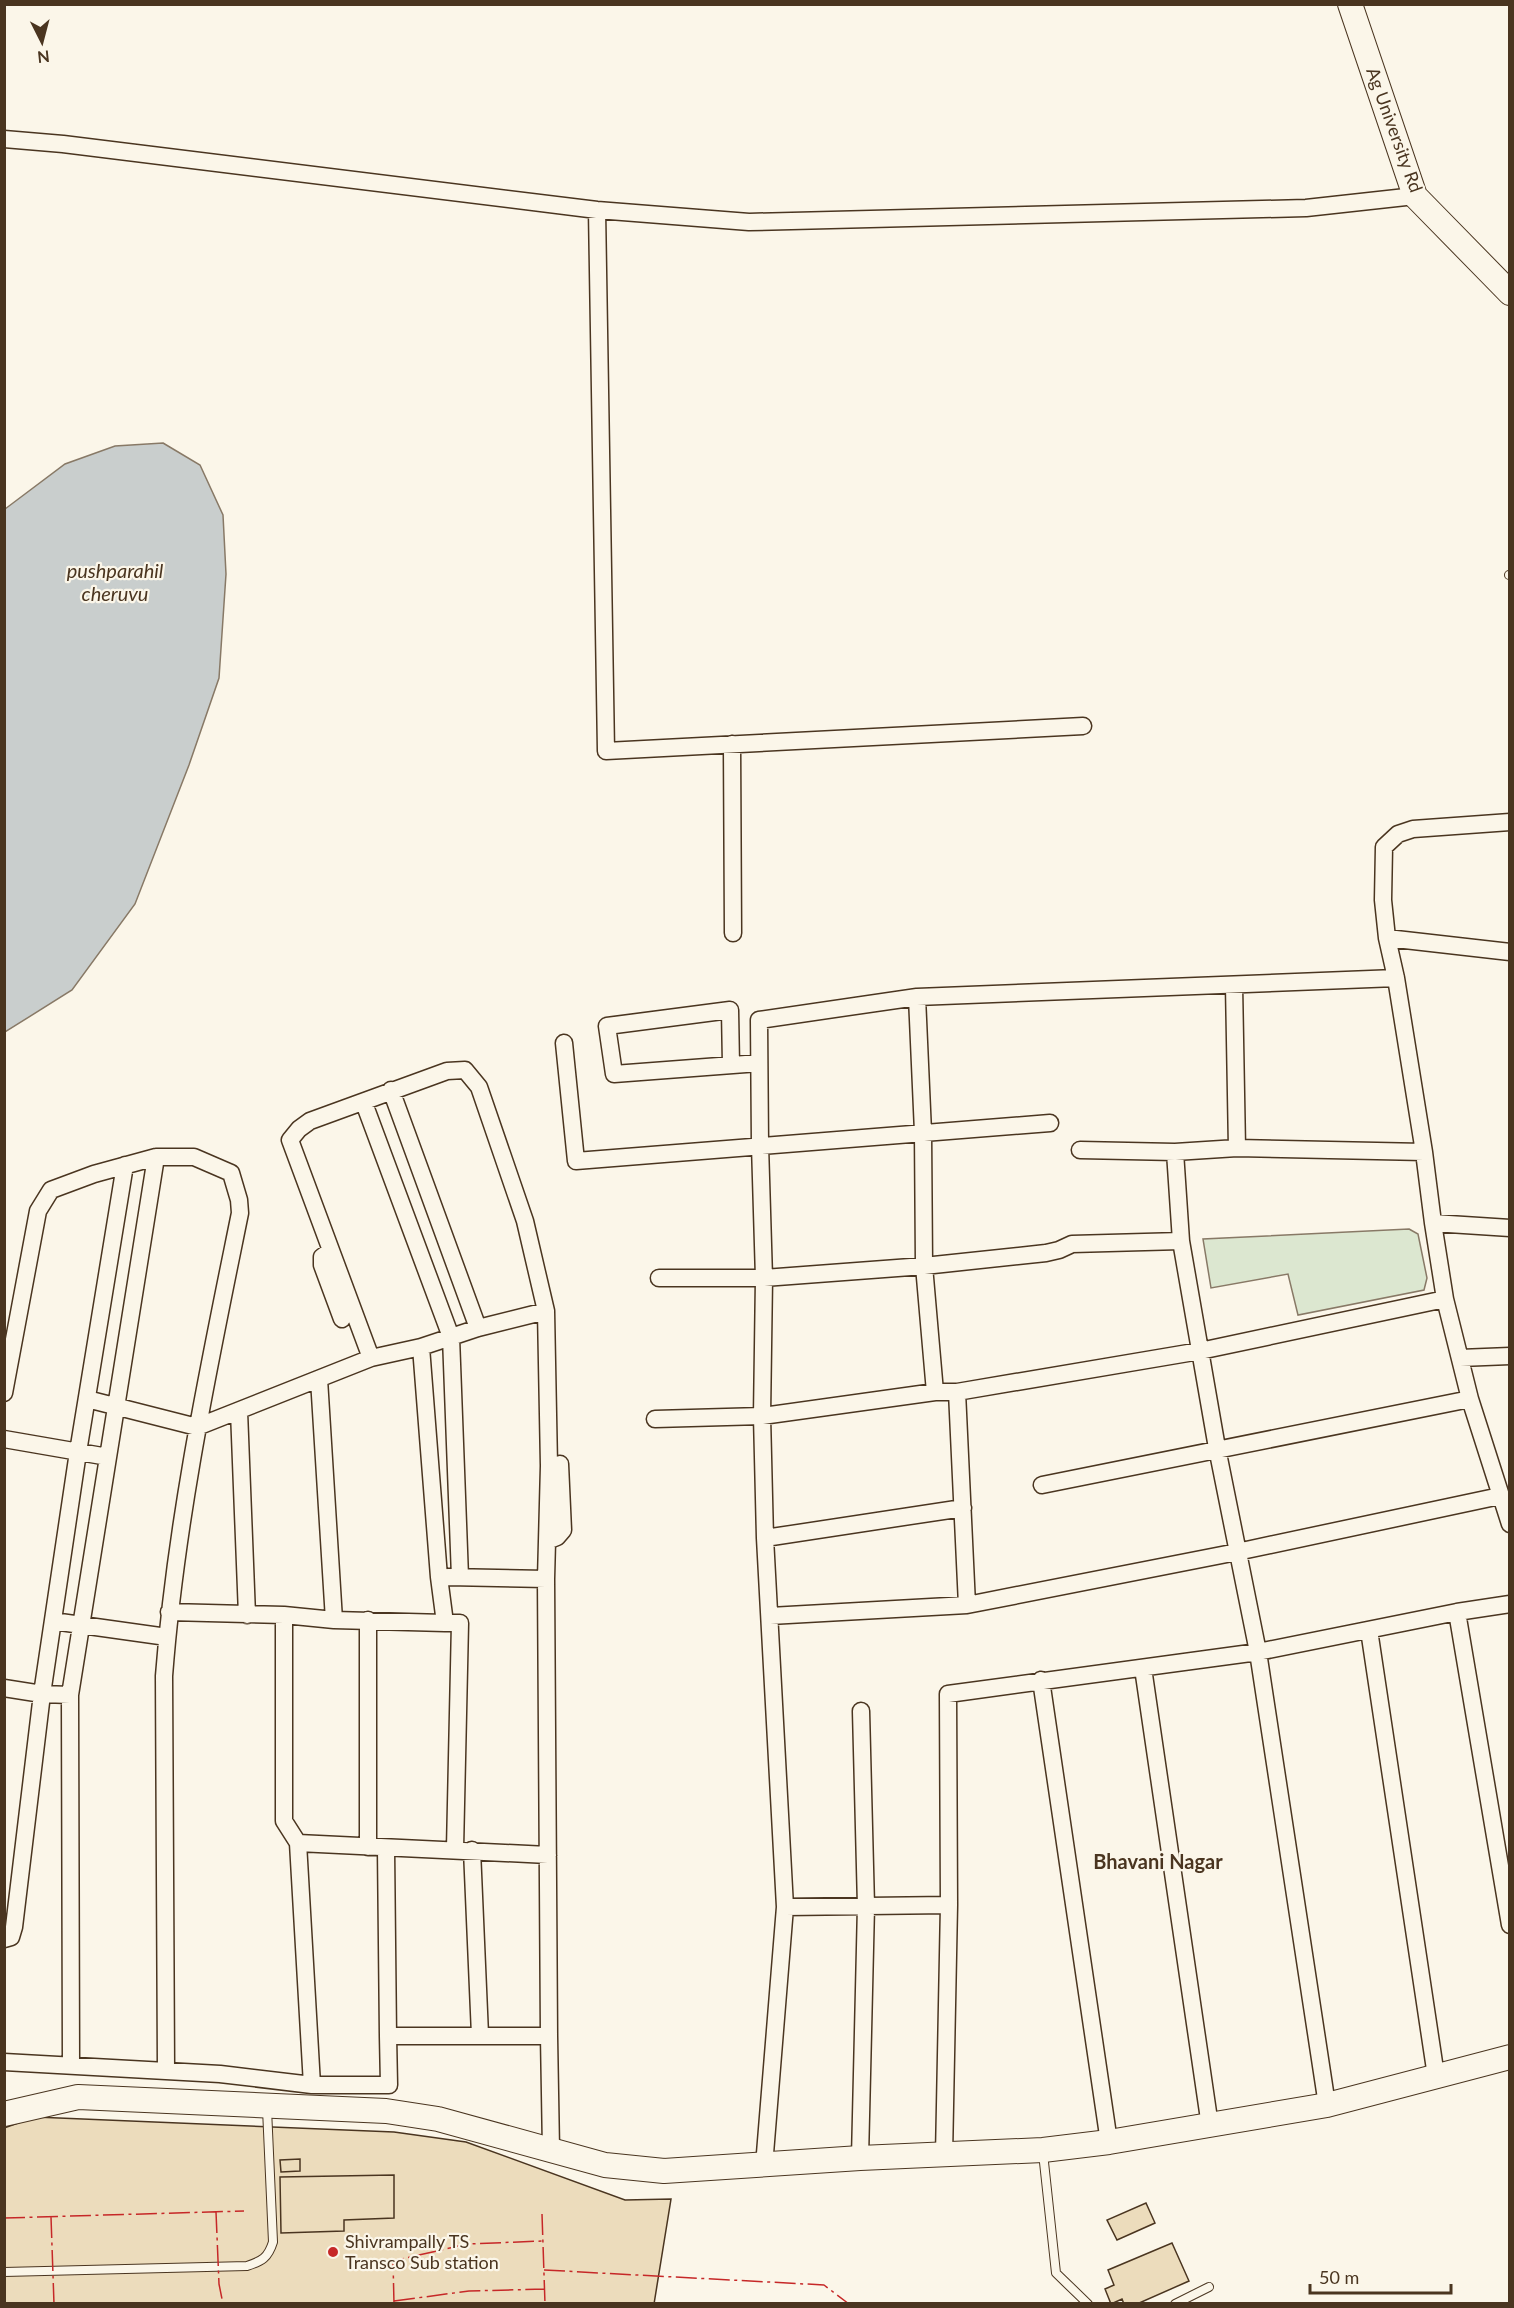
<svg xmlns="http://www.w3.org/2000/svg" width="1514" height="2308" viewBox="0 0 1514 2308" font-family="Lato,sans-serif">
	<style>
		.green { fill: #dce7d0; stroke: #887966; stroke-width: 1.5 }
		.water { fill: #c9cecd; stroke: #887966; stroke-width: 1.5 }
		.building { fill: #ecdcbc; stroke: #4a3520; stroke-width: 1.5 }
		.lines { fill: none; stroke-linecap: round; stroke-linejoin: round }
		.lane-casing { stroke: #4a3520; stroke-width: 10 }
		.street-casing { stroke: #4a3520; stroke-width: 19 }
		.secondary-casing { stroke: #4a3520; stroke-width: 26 }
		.lane { stroke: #fbf6e9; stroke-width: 8 }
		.street { stroke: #fbf6e9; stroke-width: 16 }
		.secondary { stroke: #fbf6e9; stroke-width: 24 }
		.power { stroke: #c62828; stroke-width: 1.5; stroke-dasharray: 21 4.5 3 4.5; stroke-linecap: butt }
		.poi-dot { fill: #c62828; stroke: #fbf6e9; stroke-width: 2 }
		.labels { text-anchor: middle; stroke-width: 4.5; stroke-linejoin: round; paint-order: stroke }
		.street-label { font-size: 18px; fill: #4a3520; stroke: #fbf6e9 }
		.poi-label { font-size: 18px; fill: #4a3520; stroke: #fbf6e9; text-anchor: start }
		.water-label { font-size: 20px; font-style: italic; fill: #4a3520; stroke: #fbf6e9 }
		.neighbourhood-label { font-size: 20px; font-weight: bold; fill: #4a3520; stroke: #fbf6e9 }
	</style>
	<rect width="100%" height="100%" fill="#fbf6e9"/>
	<path class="green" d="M 1409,1229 L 1418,1234 L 1427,1278 L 1424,1290 L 1298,1315 L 1288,1274 L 1211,1288 L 1203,1239 Z"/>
	<path class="water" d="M 163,443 L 200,465 L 223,515 L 226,574 L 219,678 L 189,765 L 135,904 L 72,990 L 5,1032 L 5,509 L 65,464 L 115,446 Z"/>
	<path class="building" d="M 35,2117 L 394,2132 L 466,2142 L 625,2200 L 671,2199 L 654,2304 L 4,2304 L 4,2128 Z
		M 300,2159 L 300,2171 L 281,2172 L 280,2160 Z
		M 394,2175 L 394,2218 L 344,2220 L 344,2231 L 281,2233 L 280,2177 Z
		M 1146,2203 L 1155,2223 L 1117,2240 L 1107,2220 Z
		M 1172,2243 L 1189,2281 L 1137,2304 L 1124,2304 L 1122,2299 L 1111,2304 L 1105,2289 L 1114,2285 L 1108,2270 Z"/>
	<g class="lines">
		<defs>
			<path id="lane" d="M 1509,575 L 1510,575
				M 1043,2153 L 1056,2273 L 1088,2304
				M 4,2272 L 247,2266 C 262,2261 268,2258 273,2242 L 267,2109
				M 1175,2304 L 1209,2287"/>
			<path id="street" d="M 4,139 L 63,144 L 597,210 L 749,222 L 1306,208 L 1415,196
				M 597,210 L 606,751 L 1083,726
				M 732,744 L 733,933
				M 1510,822 L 1413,829 L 1398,834 L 1384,847 L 1383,900 L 1387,938 L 1396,978 L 1424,1152 L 1433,1223 L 1445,1299 L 1470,1399 L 1510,1524
				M 1387,938 L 1510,952
				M 1234,985 L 1237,1148
				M 917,997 L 923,1132 L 924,1266 L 935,1392
				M 564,1043 L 576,1161 L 1050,1123
				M 731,1065 L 730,1010 L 607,1026 L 614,1074 L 759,1063
				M 391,1090 L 478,1328
				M 364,1103 L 451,1337 L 460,1577
				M 1080,1150 L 1175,1152 L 1237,1148 L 1424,1152
				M 1175,1152 L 1181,1241 L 1217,1448 L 1258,1652 L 1327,2105
				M 1433,1223 L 1510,1228
				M 330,1251 L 322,1257 L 322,1265 L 342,1319
				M 659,1278 L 764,1278 L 924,1266 L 1046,1253 L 1059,1250 L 1072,1244 L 1181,1241
				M 421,1347 L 478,1328 L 546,1311
				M 1460,1358 L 1510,1356
				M 319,1379 L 334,1620
				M 4,1393 L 38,1211 L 51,1190 L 94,1174 L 156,1157 L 194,1157 L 231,1173 L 239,1200 L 240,1213 C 209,1366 176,1520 164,1676 L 166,2070
				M 239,1411 L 247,1615
				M 655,1419 L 762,1416 L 935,1392 L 957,1392 L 1200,1351 L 1445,1299
				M 4,1439 L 108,1457
				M 1042,1485 L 1470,1399
				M 765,1538 L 963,1508
				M 547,1541 L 557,1537 L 563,1530 L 560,1464
				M 448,1577 L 546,1579
				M 967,1605 L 1237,1552 L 1500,1496
				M 169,1612 L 284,1615 L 334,1620 L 445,1623 L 439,1577 L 421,1347 L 371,1358
				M 1457,1612 L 1510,1925
				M 284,1615 L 284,1821 L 298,1843 L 312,2085
				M 770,1616 L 967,1605 L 957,1392
				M 368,1620 L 368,1847
				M 53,1621 L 167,1637
				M 445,1623 L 460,1623 L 455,1849
				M 1369,1630 L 1436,2076
				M 1143,1668 L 1210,2126
				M 1041,1680 L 1109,2142
				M 4,1688 L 42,1694 L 70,1695
				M 298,1843 L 548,1855
				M 386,1849 L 388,2036
				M 472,1850 L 480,2035
				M 785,1907 L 949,1905
				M 4,1939 L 11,1937 L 14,1927 L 42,1694 L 78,1452 L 125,1165
				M 549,2036 L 551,2150
				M 4,2062 L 220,2074 L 312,2085 L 389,2085 L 388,2036 L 549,2036 L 546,1579 L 549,1466 L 546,1311 L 525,1221 L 479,1087 L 465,1070 L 447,1071 L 310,1121 L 299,1129 L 290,1140 L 371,1358 L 197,1427 L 87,1399
				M 71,2065 L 70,1695 L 156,1157
				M 944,2156 L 949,1905 L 948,1694 L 1258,1652 L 1457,1612 L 1510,1604
				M 860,2158 L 866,1906 L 861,1711
				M 764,2166 L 785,1907 L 765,1538 L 762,1416 L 764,1278 L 760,1145 L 759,1020 L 917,997 L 1396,978"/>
			<path id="secondary" d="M 1350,4 L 1415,196 L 1510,293
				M 4,2114 L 78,2097 L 386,2111 L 438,2119 L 605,2165 L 664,2171 L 860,2158 L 1043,2150 L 1109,2142 L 1327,2105 L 1510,2057"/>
		</defs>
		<use href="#lane" class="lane-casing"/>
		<use href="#street" class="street-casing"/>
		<use href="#secondary" class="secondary-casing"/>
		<use href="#lane" class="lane"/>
		<use href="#street" class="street"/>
		<use href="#secondary" class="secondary"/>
		<path class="power" d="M 216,2212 L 219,2284 L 223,2304
			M 542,2214 L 545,2304
			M 51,2217 L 54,2304
			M 4,2218 L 244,2211
			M 544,2270 L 824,2285 L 849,2304
			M 394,2301 L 469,2291 L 545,2289
			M 394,2304 L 393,2261 L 467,2244 L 543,2241"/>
	</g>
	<circle class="poi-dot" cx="333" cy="2252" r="6"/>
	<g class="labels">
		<g class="street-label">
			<text transform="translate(1394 130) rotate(70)" y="6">Ag University Rd</text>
		</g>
		<g class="poi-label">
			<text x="345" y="2248">Shivrampally TS<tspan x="345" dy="21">Transco Sub station</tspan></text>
		</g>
		<g class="water-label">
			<text x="115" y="578">pushparahil<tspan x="115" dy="23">cheruvu</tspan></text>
		</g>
		<g class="neighbourhood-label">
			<text x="1158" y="1869">Bhavani Nagar</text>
		</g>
	</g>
	<rect width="1514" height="2308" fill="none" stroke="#4a3520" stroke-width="12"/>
	<g transform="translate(42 42) rotate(174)" stroke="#fbf6e9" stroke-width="4.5" paint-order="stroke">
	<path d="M0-4.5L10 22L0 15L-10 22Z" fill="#4a3520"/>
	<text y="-9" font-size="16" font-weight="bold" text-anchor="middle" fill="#4a3520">N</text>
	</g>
	<path d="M1310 2284v9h141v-9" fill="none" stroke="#4a3520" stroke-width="3"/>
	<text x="1319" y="2284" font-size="18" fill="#4a3520" stroke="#fbf6e9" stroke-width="4.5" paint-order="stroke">50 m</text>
</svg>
